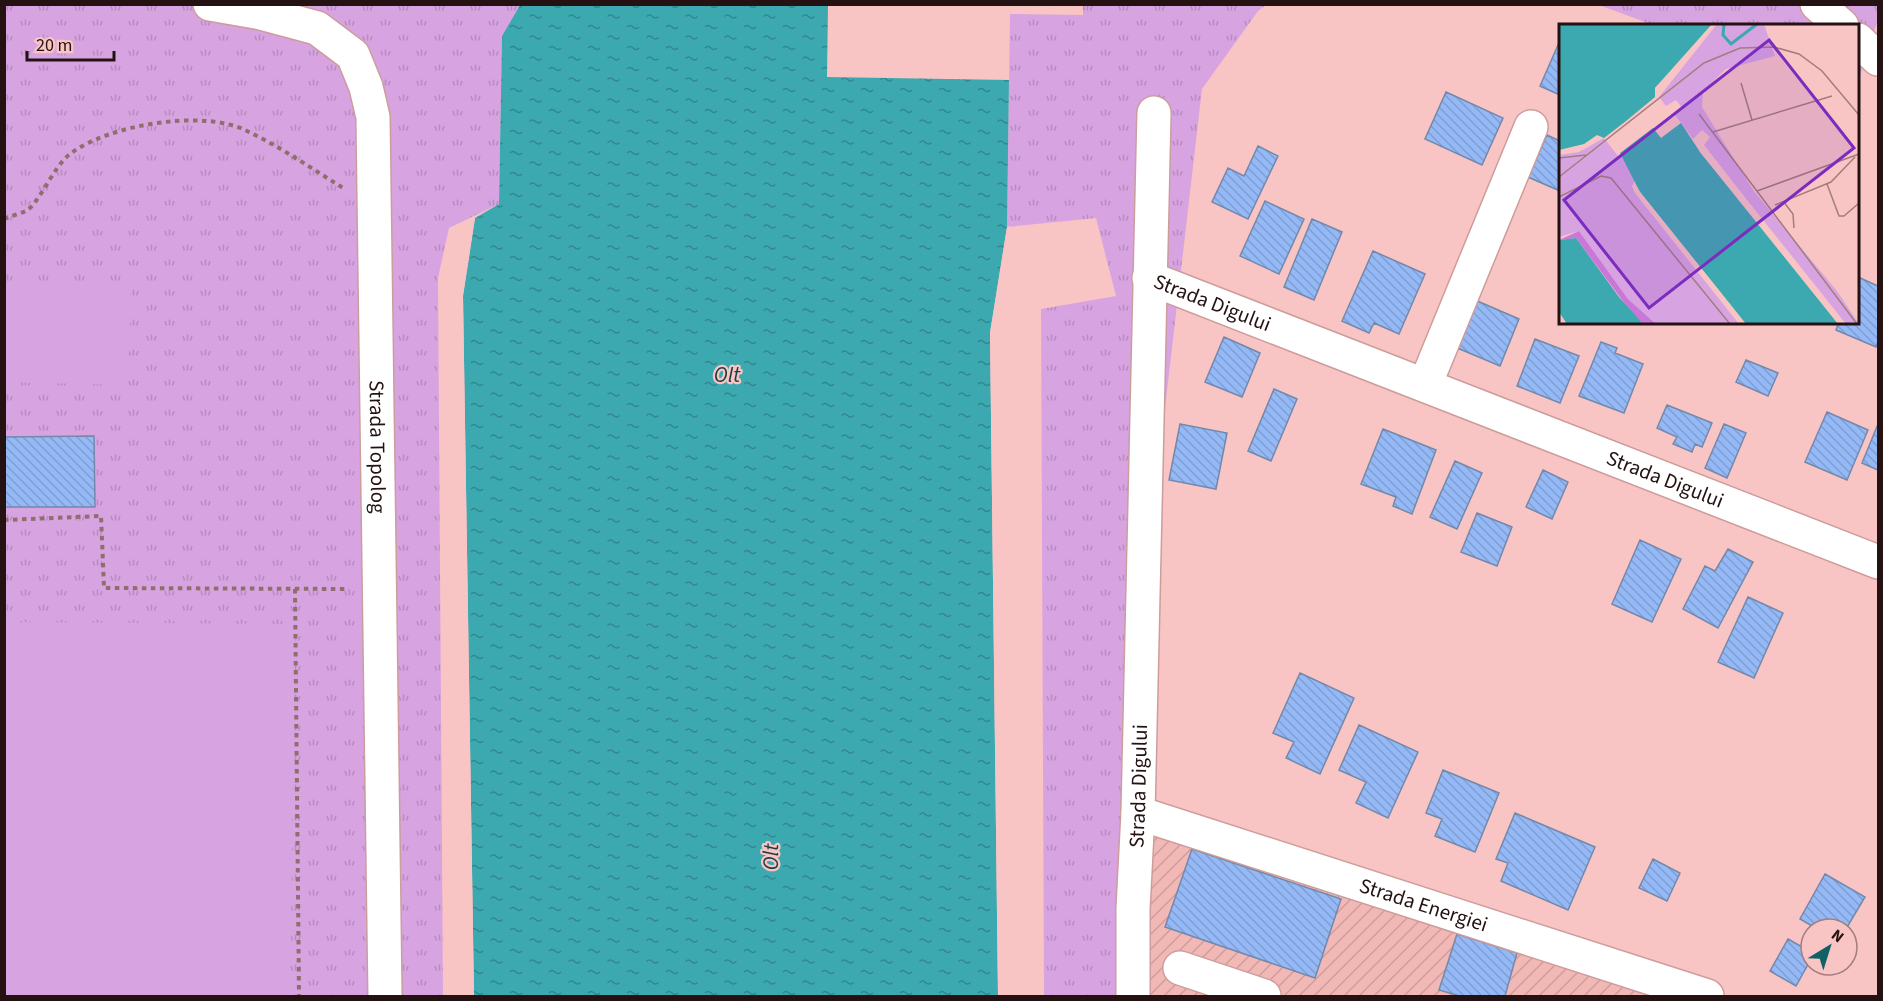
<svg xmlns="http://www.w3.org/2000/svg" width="1883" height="1001" viewBox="0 0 1883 1001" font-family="'Source Sans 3',sans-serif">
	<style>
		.industrial { fill: url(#industrial-furrows) }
		.grass { fill: url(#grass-tufts) }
		.pitch { fill: #d7a4e1 }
		.water { fill: url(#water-ripples) }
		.pier { fill: #f8c5c4 }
		.building { fill: url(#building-back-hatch); stroke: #7388ab; stroke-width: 1.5 }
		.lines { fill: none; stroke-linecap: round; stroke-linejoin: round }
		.minor-casing { stroke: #cd9d9b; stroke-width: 36 }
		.highway-casing { stroke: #cd9d9b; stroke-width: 36 }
		.path { stroke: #916e6e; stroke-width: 4; stroke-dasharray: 4.5 4.5; stroke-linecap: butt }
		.minor { stroke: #fff; stroke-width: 33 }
		.highway { stroke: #fff; stroke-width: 33 }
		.labels { text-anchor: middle; stroke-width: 4.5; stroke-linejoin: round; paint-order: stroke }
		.street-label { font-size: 21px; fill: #241212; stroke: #f8c5c4 }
		.water-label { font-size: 22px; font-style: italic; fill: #1c3d3f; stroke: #f8c5c4 }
		.inset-river { fill: none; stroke: #3ca8af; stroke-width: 3 }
		.inset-road { fill: none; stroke: #a37d7d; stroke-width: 1.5 }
		.view { fill: #7b2cbf; fill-opacity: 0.15; stroke: #7b2cbf; stroke-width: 3 }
		.inset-edge { fill: none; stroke: #241212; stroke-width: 3 }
	</style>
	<defs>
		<pattern id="industrial-furrows" width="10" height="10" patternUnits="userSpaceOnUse" patternTransform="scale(1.5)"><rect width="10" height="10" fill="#f2b8b6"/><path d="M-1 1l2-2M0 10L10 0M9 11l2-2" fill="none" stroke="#cf9d9b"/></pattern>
		<pattern id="grass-tufts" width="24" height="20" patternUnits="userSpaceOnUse" patternTransform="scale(1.5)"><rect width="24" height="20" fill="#d7a4e1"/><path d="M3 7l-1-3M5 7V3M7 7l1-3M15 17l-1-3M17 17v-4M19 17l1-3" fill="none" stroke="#b88cc0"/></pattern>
		<pattern id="water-ripples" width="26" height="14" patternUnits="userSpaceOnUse" patternTransform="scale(1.5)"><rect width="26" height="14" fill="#3ca8af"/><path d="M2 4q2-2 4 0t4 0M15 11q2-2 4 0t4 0" fill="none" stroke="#32878d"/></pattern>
		<pattern id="building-back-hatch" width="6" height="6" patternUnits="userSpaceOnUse" patternTransform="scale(1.5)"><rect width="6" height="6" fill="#94b9f6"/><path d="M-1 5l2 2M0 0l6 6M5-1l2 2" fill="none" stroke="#7f9ed2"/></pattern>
	</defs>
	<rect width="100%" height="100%" fill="#f8c5c4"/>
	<path class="industrial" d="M 1121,788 L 1692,996 L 1127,996 Z"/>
	<path class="grass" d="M 1083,4 L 1266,5 L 1258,11 L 1202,89 L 1121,788 L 1127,996 L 1044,996 L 1041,309 L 1116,296 L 1096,218 L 1007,227 L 1010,14 L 1083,15 Z
		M 5,5 L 520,5 L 502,36 L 499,204 L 449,228 L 438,278 L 443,996 L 5,996 Z
		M 1599,5 L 1878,5 L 1878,19 L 1858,82 L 1858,26 L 1653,25 Z"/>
	<path class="pitch" d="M 5,282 L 131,285 L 128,385 L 5,382 Z
		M 5,622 L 295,624 L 290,996 L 5,996 Z"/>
	<path class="water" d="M 520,5 L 828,5 L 827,77 L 1009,80 L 1007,227 L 990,333 L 998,996 L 474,996 L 463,296 L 475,218 L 499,204 L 502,36 Z"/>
	<path class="pier" d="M 475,218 L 463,296 L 474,996 L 471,996 L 460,296 L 471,219 Z
		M 1010,226 L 993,333 L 1001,996 L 998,996 L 990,333 L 1007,227 Z"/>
	<path class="building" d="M 1558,45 L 1560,46 L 1560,95 L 1540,86 Z
		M 1446,92 L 1503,118 L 1482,165 L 1425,139 Z
		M 1547,135 L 1560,141 L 1560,191 L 1528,177 Z
		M 1258,146 L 1278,156 L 1248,219 L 1212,202 L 1228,168 L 1244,176 Z
		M 1265,201 L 1304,219 L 1279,274 L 1240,256 Z
		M 1312,219 L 1342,232 L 1314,300 L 1284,287 Z
		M 1373,251 L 1425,274 L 1399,334 L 1374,323 L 1369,333 L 1342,321 Z
		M 1858,277 L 1878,286 L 1878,341 L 1876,347 L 1836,330 L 1839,322 L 1858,322 Z
		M 1475,300 L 1519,319 L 1500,366 L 1455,347 Z
		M 1224,337 L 1260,353 L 1242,397 L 1205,382 Z
		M 1535,339 L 1579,356 L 1560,403 L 1517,386 Z
		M 1601,342 L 1617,348 L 1615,353 L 1643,364 L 1624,413 L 1579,396 Z
		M 1746,360 L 1778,373 L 1768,396 L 1736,382 Z
		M 1274,389 L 1297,399 L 1271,461 L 1248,451 Z
		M 1667,405 L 1712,423 L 1702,447 L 1695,444 L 1692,452 L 1673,444 L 1677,437 L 1657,428 Z
		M 1827,412 L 1868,430 L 1847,480 L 1805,462 Z
		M 1180,424 L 1227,433 L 1216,489 L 1169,480 Z
		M 1724,424 L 1746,433 L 1727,478 L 1705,468 Z
		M 1878,424 L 1878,470 L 1862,463 Z
		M 1383,429 L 1436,450 L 1412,514 L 1393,506 L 1396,497 L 1361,484 Z
		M 94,436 L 95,507 L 4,507 L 4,437 Z
		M 1455,461 L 1482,473 L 1457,529 L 1430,517 Z
		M 1543,470 L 1568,482 L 1552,519 L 1526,507 Z
		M 1477,513 L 1512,527 L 1497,566 L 1461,552 Z
		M 1640,540 L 1681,559 L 1652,622 L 1612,604 Z
		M 1728,549 L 1753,562 L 1718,628 L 1683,609 L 1705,566 L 1715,571 Z
		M 1748,597 L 1783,613 L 1754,678 L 1718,662 Z
		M 1300,673 L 1354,698 L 1320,774 L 1286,758 L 1294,742 L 1273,733 Z
		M 1359,725 L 1418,752 L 1388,818 L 1356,803 L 1366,782 L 1339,770 Z
		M 1443,770 L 1499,793 L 1475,852 L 1435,836 L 1442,819 L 1426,813 Z
		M 1515,813 L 1595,847 L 1568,910 L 1501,881 L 1508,863 L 1496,859 Z
		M 1192,849 L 1341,899 L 1315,978 L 1165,927 Z
		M 1653,859 L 1680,873 L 1667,901 L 1639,888 Z
		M 1825,874 L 1865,897 L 1846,929 L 1817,929 L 1800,919 Z
		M 1457,934 L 1517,953 L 1505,996 L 1460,996 L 1439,990 Z
		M 1788,939 L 1811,952 L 1811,959 L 1796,986 L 1770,971 Z"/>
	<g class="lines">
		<defs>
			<g id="minor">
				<path id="s1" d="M 210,4 L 261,13 L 317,28 L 353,55 L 366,87 L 373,117 L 385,996"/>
				<path id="s2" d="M 1149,278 L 1878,562"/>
				<path d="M 1425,385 L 1531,127"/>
				<path id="s3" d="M 1138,813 L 1707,996"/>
				<path d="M 1180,968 L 1264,996"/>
				<path id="s4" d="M 1133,996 L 1133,909 L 1138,813 L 1154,113"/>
			</g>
			<path id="highway" d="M 1817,4 L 1842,26
				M 1858,40 L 1878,59"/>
		</defs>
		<use href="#minor" class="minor-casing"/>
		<use href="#highway" class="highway-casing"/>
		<path class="path" d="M 4,219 C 11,216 19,214 26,211 C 39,204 53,167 70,154 C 108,125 201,109 245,130 C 279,146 311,168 343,188
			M 4,520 L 101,516 L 104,588 L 349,589
			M 295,589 L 299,996"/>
		<use href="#minor" class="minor"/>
		<use href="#highway" class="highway"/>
	</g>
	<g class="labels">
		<g class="street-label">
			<text dy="7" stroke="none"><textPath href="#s2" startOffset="68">Strada Digului</textPath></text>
			<text dy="7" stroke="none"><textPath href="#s1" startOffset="550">Strada Topolog</textPath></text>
			<text dy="7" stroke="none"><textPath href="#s2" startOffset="554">Strada Digului</textPath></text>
			<text dy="7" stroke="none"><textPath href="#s4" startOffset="210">Strada Digului</textPath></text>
			<text dy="7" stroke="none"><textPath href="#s3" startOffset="300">Strada Energiei</textPath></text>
		</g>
		<g class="water-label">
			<text x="727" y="382">Olt</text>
			<text transform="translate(770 857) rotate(-89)" y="8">Olt</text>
		</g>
	</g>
	<g transform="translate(1559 24)">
		<rect width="300" height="300" fill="#f8c5c4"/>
		<path d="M 158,0 L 205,0 L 216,32 L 167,45 L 144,67 L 143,83 L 194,166 L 278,267 L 300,300 L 287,300 L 185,172 L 145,121 L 151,113 L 143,106 L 134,115 L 116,91 L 124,85 L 117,76 L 107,82 L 100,73 ZM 45,114 L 59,132 L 62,130 L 77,155 L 73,162 L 76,169 L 180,300 L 97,300 L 69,275 L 20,207 L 0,213 L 0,131 L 20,128 Z" fill="#d7a4e1"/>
		<path d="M 20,207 L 69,275 L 97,300 L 84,300 L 72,288 L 17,214 L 0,216 Z" fill="#c978da"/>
		<path d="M 44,195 L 52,207 L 32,222 L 23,211 ZM 90,218 L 128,268 L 92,296 L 54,246 Z" fill="#d7a4e1"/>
		<path d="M 0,0 L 153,0 L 96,64 L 96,73 L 67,97 L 45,114 L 38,111 L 25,120 L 0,126 ZM 122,99 L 141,128 L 279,300 L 187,300 L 81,168 L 61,129 L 94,104 L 102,114 ZM 17,214 L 60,273 L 84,300 L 8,300 L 0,288 L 0,216 Z" fill="#3ca8af"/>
		<path d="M 156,0 L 99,66 L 96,73 L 96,64 ZM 136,113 L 144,126 L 282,300 L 141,128 ZM 75,159 L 81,168 L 187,300 L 78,170 Z" fill="#f8c5c4"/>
		<path class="inset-river" d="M 165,0 L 164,11 L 172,20 L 198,0"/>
		<path class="inset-road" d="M 182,59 L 193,96M 140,90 L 298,300M 154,108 L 273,72M 0,134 L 27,131M 0,153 L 145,39 L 181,24 L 215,23 L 240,30 L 263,47 L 300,91M 268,160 L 280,192 L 285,192 L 300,179M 198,167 L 300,130M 0,173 L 42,152 L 52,154 L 171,300M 224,177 L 234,190 L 235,204M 216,181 L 272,158 L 296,133"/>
		<path class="view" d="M 210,16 L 295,124 L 90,284 L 5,176 Z"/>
		<rect width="300" height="300" class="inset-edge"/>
	</g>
	<rect width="1883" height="1001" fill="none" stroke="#241212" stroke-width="12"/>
	<g transform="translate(1829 947) rotate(38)"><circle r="28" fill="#f8c5c4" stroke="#a37d7d" stroke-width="1.5"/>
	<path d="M0-4.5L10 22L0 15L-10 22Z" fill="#106166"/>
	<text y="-9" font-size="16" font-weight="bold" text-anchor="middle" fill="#241212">N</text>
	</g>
	<path d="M27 51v9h87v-9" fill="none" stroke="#241212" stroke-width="3"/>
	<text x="36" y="51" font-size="18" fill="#241212" stroke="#f8c5c4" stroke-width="4.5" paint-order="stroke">20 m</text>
</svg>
